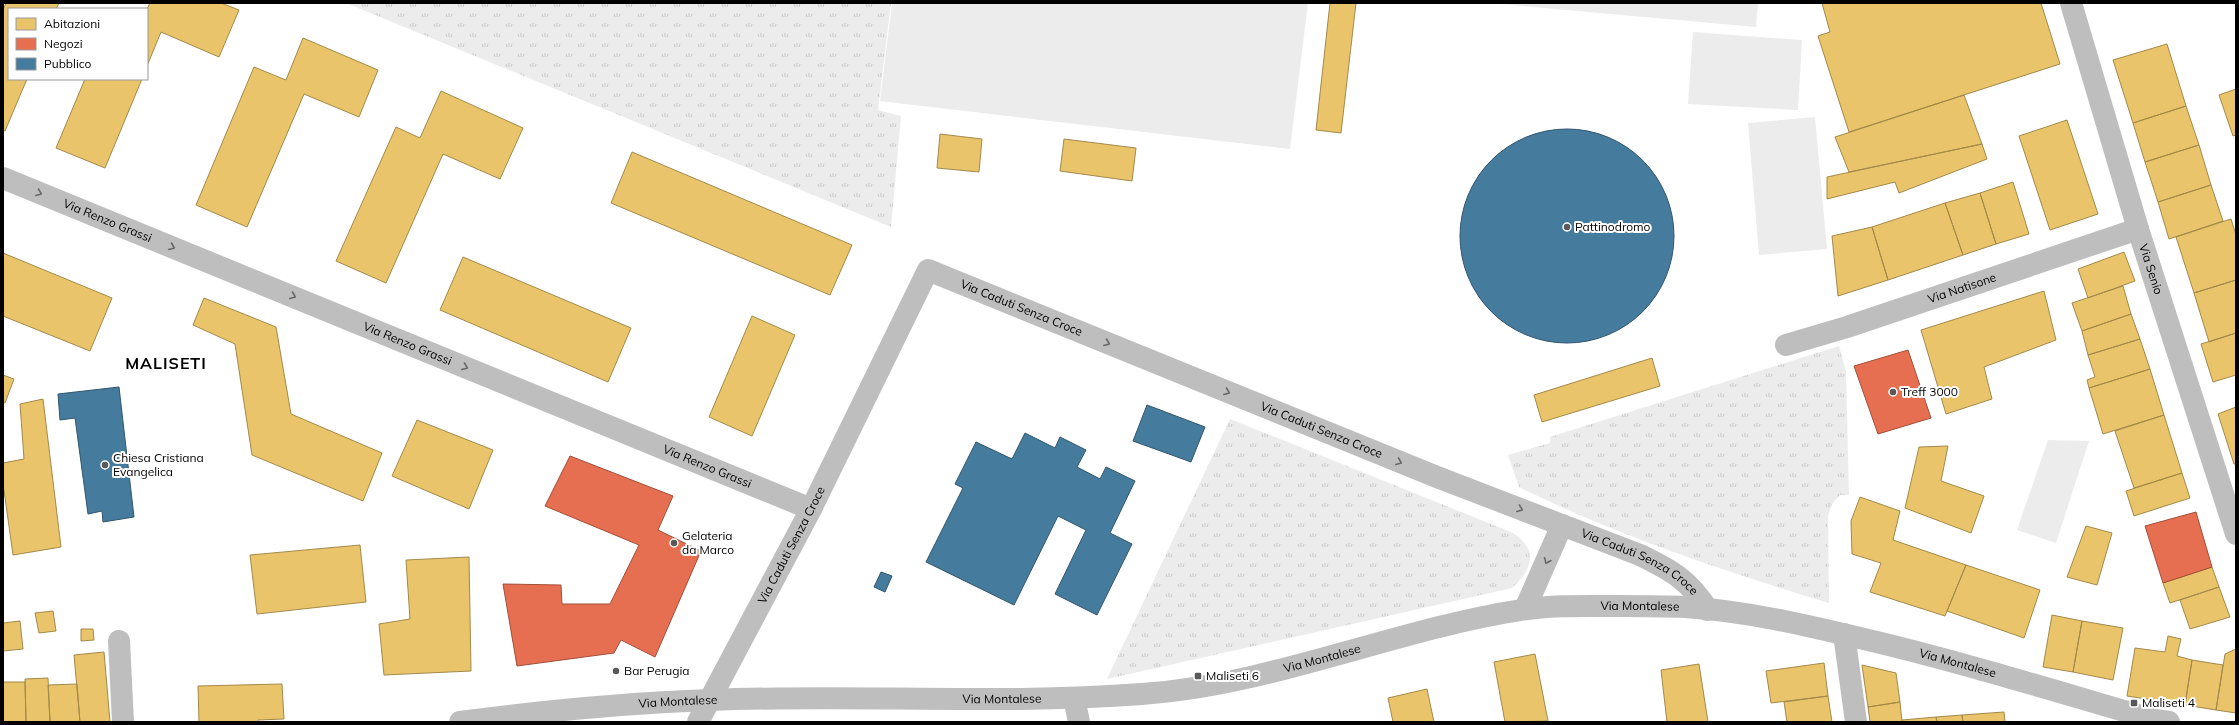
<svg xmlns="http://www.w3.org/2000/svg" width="2239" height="725" viewBox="0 0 2239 725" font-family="Mulish,sans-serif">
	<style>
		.grass { fill: #ececec }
		.park { fill: url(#park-tufts) }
		.homes { fill: #e9c46a; stroke: #a3894a }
		.shops { fill: #e76f51; stroke: #a24e39 }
		.public { fill: #457b9d; stroke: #30566e }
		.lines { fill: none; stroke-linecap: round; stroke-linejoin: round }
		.minor { stroke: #bebebe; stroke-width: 22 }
		.oneway { stroke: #686868 }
		.poi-dot { fill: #595959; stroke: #fff; stroke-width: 1.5 }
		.labels { text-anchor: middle; stroke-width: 4; stroke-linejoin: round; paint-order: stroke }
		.street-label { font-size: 12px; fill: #000; stroke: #fff }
		.poi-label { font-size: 12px; fill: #000; stroke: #fff; text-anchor: start }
		.district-label { font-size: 16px; font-weight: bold; letter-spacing: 1px; fill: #000; stroke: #fff }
	</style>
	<defs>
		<pattern id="park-tufts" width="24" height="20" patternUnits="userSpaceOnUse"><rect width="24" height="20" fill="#ececec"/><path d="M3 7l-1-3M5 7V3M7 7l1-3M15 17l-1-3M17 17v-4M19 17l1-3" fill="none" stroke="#c9c9c9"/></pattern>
	</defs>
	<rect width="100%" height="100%" fill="#fff"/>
	<path class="grass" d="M 892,3 L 1308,3 L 1290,149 L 880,101 Z
		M 1489,3 L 1758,3 L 1756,27 Z
		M 1693,32 L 1802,40 L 1798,110 L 1688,104 Z
		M 1815,117 L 1827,249 L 1759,255 L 1748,123 Z
		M 2048,440 L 2089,441 L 2056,543 L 2017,530 Z"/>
	<path class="park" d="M 346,3 L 891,3 L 878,110 L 901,116 L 891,227 Z
		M 1839,346 L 1846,372 L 1849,495 L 1840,495 L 1832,504 L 1828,515 L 1829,603 C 1724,571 1618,536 1519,487 L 1508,455 L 1550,443 L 1550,437 Z
		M 1230,419 L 1511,532 C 1539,548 1533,570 1512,588 L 1107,679 Z"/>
	<path class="homes" d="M 6,3 L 59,3 L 56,9 L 9,9 L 9,79 L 27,79 L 5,131 L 3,130 L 3,10 Z
		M 150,3 L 221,3 L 239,10 L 219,57 L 161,32 L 147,66 L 147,9 Z
		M 1330,3 L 1356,3 L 1341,133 L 1316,130 Z
		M 1822,3 L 2041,3 L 2060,64 L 1849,132 L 1818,36 L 1830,32 Z
		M 303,38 L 378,70 L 359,117 L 304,94 L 247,227 L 196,205 L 254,67 L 286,80 Z
		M 2167,44 L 2186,106 L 2133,123 L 2113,60 Z
		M 85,79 L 142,79 L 105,168 L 56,148 Z
		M 2236,89 L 2236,135 L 2233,136 L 2219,95 Z
		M 441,91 L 523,128 L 500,179 L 443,154 L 386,283 L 336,261 L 396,127 L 420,138 Z
		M 1964,95 L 1982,144 L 1849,172 L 1835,137 Z
		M 2186,106 L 2199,145 L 2145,162 L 2133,123 Z
		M 2067,120 L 2098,214 L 2050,230 L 2019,136 Z
		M 940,134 L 982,139 L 979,172 L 937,168 Z
		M 1064,139 L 1136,148 L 1132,181 L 1060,171 Z
		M 1982,144 L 1987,159 L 1899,193 L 1895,182 L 1827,199 L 1827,177 Z
		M 2199,145 L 2211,185 L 2158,202 L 2145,162 Z
		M 632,152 L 852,245 L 830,295 L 611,203 Z
		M 2013,182 L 2029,234 L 1996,244 L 1980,193 Z
		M 2211,185 L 2223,221 L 2169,239 L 2158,202 Z
		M 1980,193 L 1996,244 L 1963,255 L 1945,203 Z
		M 1945,203 L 1963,255 L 1888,280 L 1872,227 Z
		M 2231,219 L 2236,235 L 2236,280 L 2194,293 L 2176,237 Z
		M 1872,227 L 1888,280 L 1838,296 L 1832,236 Z
		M 2124,252 L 2135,281 L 2088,298 L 2078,269 Z
		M 3,253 L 112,298 L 90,351 L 3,316 Z
		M 463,257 L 631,328 L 608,382 L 440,310 Z
		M 2236,280 L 2236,333 L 2209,342 L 2194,293 Z
		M 2123,286 L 2131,314 L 2082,331 L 2072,303 Z
		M 2044,291 L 2056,340 L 1984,367 L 1992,399 L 1946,414 L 1921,330 Z
		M 204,298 L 276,327 L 291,414 L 382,453 L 363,501 L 252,455 L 235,344 L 193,325 Z
		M 2131,314 L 2140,339 L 2088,355 L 2082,331 Z
		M 752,316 L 795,335 L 752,436 L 709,417 Z
		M 2236,333 L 2236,375 L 2213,382 L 2201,344 Z
		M 2140,339 L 2150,369 L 2089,388 L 2087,380 L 2095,377 L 2088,355 Z
		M 1652,358 L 1660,386 L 1542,422 L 1534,395 Z
		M 2150,369 L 2164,415 L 2103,434 L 2089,388 Z
		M 3,375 L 14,379 L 5,403 L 3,402 Z
		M 43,399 L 61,547 L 13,555 L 3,483 L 3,463 L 24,459 L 20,404 Z
		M 2236,407 L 2236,464 L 2234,464 L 2218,414 Z
		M 2164,415 L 2182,473 L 2134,488 L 2115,431 Z
		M 417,420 L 493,450 L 469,509 L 392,476 Z
		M 1948,446 L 1941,481 L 1984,496 L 1971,533 L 1905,508 L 1919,447 Z
		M 2182,473 L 2190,498 L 2134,516 L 2126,491 Z
		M 1860,497 L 1900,511 L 1893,540 L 1966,565 L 1945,616 L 1870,592 L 1881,563 L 1852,554 L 1851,521 Z
		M 2086,526 L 2112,533 L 2097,585 L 2067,577 Z
		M 360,545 L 366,602 L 257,614 L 250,555 Z
		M 469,557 L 471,671 L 384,675 L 379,624 L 410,619 L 406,560 Z
		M 1966,565 L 2040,590 L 2024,638 L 1947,611 Z
		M 2212,567 L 2219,587 L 2170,603 L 2163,583 Z
		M 2219,587 L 2230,617 L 2190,629 L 2180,600 Z
		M 53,611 L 56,631 L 39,633 L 35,613 Z
		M 2052,615 L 2082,621 L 2073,672 L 2043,667 Z
		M 20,621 L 23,649 L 3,651 L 3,623 Z
		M 2082,621 L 2123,628 L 2113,680 L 2073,672 Z
		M 81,629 L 93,629 L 94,640 L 81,641 Z
		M 2168,636 L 2181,639 L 2177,656 L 2192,660 L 2185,705 L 2127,696 L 2135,648 L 2165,652 Z
		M 2236,649 L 2236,713 L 2216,710 L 2225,654 Z
		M 104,652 L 110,722 L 80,722 L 74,655 Z
		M 1535,654 L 1548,721 L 1505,722 L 1494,662 Z
		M 2192,660 L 2223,665 L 2216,710 L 2185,705 Z
		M 1824,663 L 1828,696 L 1771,703 L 1766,671 Z
		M 1699,664 L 1708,722 L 1667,722 L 1661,670 Z
		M 1862,665 L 1896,673 L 1900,702 L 1868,707 Z
		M 48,678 L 50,722 L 26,722 L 25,679 Z
		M 3,682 L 25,682 L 26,722 L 3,722 Z
		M 77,684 L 80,722 L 50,722 L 48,685 Z
		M 282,684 L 284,719 L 258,720 L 258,722 L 199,722 L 198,686 Z
		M 1427,689 L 1434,722 L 1393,722 L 1388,698 Z
		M 1828,696 L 1832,722 L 1787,722 L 1784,702 Z
		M 1900,702 L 1902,722 L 1870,722 L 1868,707 Z
		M 2004,712 L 2005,722 L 1963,722 L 1962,715 Z
		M 1962,715 L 1963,722 L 1937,722 L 1936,717 Z
		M 1936,717 L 1937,722 L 1902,722 L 1902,720 Z"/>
	<path class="shops" d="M 1908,350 L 1931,418 L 1878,434 L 1854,366 Z
		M 570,456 L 673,496 L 658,530 L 701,551 L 655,657 L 621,640 L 614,653 L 517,666 L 503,584 L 561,585 L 562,604 L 610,604 L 639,545 L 545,506 Z
		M 2196,512 L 2212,567 L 2163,583 L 2145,526 Z"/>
	<path class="public" d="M1460 236a107 107 0 1 1 214 0a107 107 0 1 1-214 0Z
		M 119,387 L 134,517 L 103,522 L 102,511 L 88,514 L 75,418 L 60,420 L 58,394 Z
		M 1147,405 L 1205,427 L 1191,462 L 1133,441 Z
		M 1025,433 L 1055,448 L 1060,437 L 1086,450 L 1077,467 L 1100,479 L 1106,467 L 1135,481 L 1110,533 L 1132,544 L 1097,615 L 1055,594 L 1086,530 L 1058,516 L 1014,605 L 926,562 L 963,488 L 955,484 L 976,442 L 1012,459 Z
		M 881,572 L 892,576 L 885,592 L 874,587 Z"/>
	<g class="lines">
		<g class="minor">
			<path id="s1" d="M 2071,3 L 2138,229 L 2236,534"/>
			<path id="s2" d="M 3,178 L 811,509"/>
			<path id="s3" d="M 1786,345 L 1847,327 L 2138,229"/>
			<path d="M 1525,609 L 1562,525"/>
			<path d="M 1844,634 L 1856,722"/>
			<path d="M 119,641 L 123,722"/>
			<path d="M 1074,698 L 1079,722"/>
			<path id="s4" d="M 460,722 C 543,711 626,703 710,700 C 854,694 998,705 1142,694 C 1271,685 1393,630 1521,610 C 1552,605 1585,606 1616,606 C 1639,606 1662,606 1685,607 C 1746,611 1805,625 1864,639 C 1962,662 2058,692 2155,720 L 2169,722"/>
			<path id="s5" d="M 698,722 L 811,509 L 928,270 L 1437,477 L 1640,555 C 1671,570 1689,580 1708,610"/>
		</g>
	</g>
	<defs><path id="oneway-chevron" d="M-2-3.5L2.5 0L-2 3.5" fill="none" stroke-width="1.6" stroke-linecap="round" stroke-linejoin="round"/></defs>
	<g class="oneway">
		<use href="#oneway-chevron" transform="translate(39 193) rotate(22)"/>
		<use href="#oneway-chevron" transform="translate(172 247) rotate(22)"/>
		<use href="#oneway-chevron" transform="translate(293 296) rotate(22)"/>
		<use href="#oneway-chevron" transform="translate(1107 343) rotate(22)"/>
		<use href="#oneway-chevron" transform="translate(465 367) rotate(22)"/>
		<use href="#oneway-chevron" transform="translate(1227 392) rotate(22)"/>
		<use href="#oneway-chevron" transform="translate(1399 462) rotate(22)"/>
		<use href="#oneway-chevron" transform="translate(1520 509) rotate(21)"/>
		<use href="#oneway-chevron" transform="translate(1547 561) rotate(113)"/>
	</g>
	<g class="poi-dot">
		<circle cx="1567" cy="227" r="4"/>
		<circle cx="1893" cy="392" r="4"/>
		<circle cx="105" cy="465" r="4"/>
		<circle cx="674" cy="543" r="4"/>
		<circle cx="616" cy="671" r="4"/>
		<rect x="1194" y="672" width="8" height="8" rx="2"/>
		<rect x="2130" y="699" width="8" height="8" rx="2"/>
	</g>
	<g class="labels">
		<g class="street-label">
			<text dy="4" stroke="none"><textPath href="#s2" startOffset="113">Via Renzo Grassi</textPath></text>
			<text dy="4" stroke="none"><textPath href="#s1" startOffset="278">Via Senio</textPath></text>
			<text dy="4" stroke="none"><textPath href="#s3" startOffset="185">Via Natisone</textPath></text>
			<text dy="4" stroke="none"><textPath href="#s5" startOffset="608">Via Caduti Senza Croce</textPath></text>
			<text dy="4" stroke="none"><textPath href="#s2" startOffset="437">Via Renzo Grassi</textPath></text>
			<text dy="4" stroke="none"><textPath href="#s5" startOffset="932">Via Caduti Senza Croce</textPath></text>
			<text dy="4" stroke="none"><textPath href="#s2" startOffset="761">Via Renzo Grassi</textPath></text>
			<text dy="4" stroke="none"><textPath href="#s5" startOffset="200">Via Caduti Senza Croce</textPath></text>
			<text dy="4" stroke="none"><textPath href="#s5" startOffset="1277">Via Caduti Senza Croce</textPath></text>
			<text dy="4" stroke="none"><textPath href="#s4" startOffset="1191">Via Montalese</textPath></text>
			<text dy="4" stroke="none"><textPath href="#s4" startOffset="867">Via Montalese</textPath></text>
			<text dy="4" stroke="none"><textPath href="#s4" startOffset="1515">Via Montalese</textPath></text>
			<text dy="4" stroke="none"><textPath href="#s4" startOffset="543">Via Montalese</textPath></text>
			<text dy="4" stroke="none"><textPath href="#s4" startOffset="219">Via Montalese</textPath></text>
		</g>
		<g class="poi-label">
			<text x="1575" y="231">Pattinodromo</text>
			<text x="1901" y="396">Treff 3000</text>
			<text x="113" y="462">Chiesa Cristiana<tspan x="113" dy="14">Evangelica</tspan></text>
			<text x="682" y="540">Gelateria<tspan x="682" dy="14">da Marco</tspan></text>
			<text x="624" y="675">Bar Perugia</text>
			<text x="1206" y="680">Maliseti 6</text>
			<text x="2142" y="707">Maliseti 4</text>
		</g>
		<g class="district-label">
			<text x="166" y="369">MALISETI</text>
		</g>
	</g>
	<rect width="2239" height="725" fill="none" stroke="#000000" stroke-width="8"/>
	<rect x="8" y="8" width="140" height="72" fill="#ffffff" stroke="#999999"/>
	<rect x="16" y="18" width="20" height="12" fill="#e9c46a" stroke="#999999"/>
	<text x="44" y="28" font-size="12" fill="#000000">Abitazioni</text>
	<rect x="16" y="38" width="20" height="12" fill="#e76f51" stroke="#999999"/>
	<text x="44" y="48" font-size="12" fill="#000000">Negozi</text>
	<rect x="16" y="58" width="20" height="12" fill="#457b9d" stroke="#999999"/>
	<text x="44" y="68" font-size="12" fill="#000000">Pubblico</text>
</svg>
